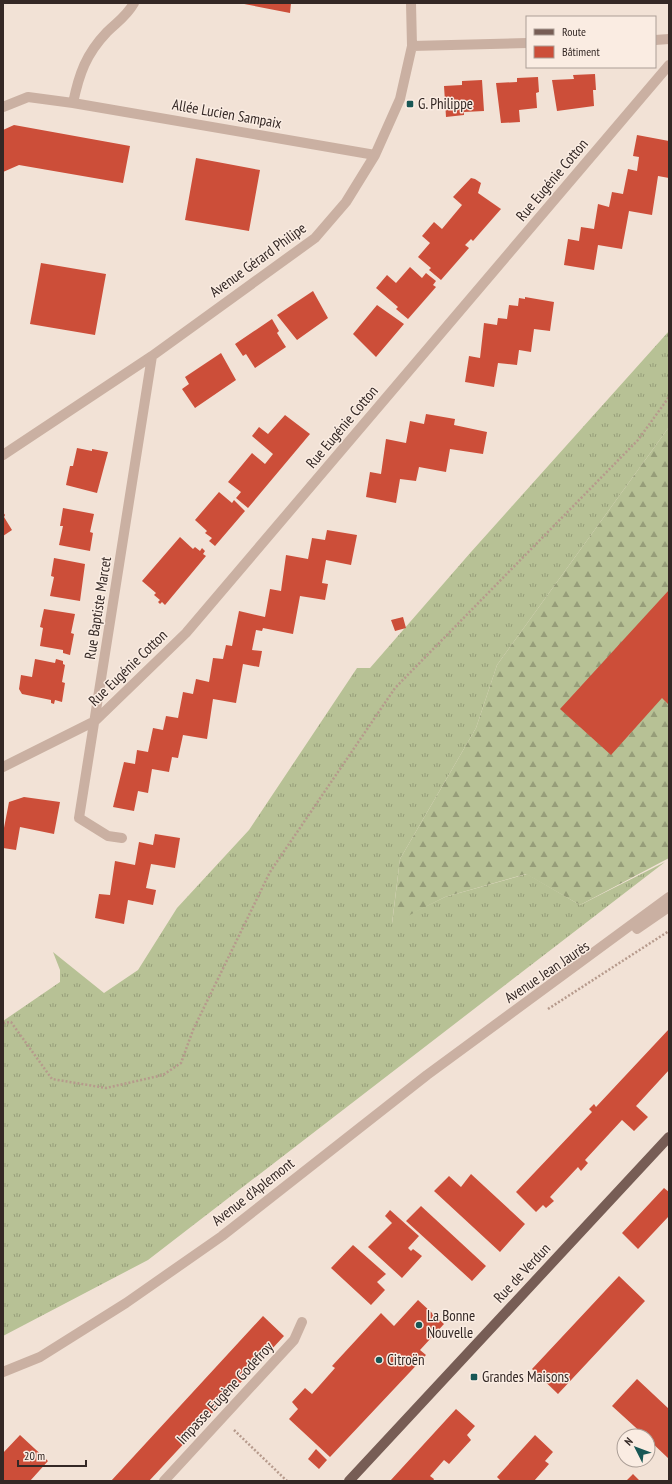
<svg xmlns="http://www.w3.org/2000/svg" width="672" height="1484" viewBox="0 0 672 1484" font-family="'PT Sans Narrow',sans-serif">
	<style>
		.grass { fill: url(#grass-tufts) }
		.forest { fill: url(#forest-firs) }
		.building { fill: #cc4e39 }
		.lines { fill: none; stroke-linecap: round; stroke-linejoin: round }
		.path { stroke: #b69a8c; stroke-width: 2.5; stroke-dasharray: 2 2; stroke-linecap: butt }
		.minor { stroke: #cab0a2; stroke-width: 10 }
		.major { stroke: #775d55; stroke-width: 10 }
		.poi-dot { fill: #185755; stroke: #faece2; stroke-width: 1.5 }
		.labels { text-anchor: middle; stroke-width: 3; stroke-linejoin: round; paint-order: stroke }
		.poi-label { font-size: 15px; fill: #342825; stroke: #faece2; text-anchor: start }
		.street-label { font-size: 15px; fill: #342825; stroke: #faece2 }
	</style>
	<defs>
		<pattern id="grass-tufts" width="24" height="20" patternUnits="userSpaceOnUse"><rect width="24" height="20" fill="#b7c195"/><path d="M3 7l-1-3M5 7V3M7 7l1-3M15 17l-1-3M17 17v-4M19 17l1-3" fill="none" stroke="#969d79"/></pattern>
		<pattern id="forest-firs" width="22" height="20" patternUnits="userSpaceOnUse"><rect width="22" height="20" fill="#b7c195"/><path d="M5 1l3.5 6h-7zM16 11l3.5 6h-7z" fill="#969d79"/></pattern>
	</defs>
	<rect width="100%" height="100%" fill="#f2e2d6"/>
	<path class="grass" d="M 669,331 L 669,427 L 497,665 L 476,728 L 400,859 L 392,923 L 445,897 L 527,874 L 580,905 L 665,862 L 148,1260 L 3,1336 L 3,1021 L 60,982 L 60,970 L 53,952 L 104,993 L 138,970 L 177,908 L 249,830 L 357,668 L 370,668 L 471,552 Z"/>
	<path class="forest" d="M 669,427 L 669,858 L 580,905 L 526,874 L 445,897 L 392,924 L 400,859 L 476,728 L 497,665 Z"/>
	<path class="building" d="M 239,3 L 291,3 L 290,13 Z
		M 595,74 L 596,90 L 593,90 L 594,106 L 557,111 L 552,80 L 574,79 L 573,75 Z
		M 538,77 L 539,92 L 536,93 L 537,108 L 519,110 L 520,122 L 501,123 L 496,83 L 517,82 L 517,78 Z
		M 482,80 L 484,111 L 464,112 L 464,115 L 446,117 L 444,86 L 462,85 L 462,81 Z
		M 14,125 L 130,146 L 123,183 L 19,165 L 3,172 L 3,130 Z
		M 637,135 L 669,141 L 669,178 L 658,176 L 652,215 L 629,211 L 622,249 L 598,245 L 594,270 L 564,265 L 568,239 L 579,241 L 581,227 L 594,229 L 598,204 L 609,207 L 612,192 L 623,194 L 628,169 L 637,171 L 639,157 L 633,156 Z
		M 196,158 L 260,170 L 249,231 L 185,220 Z
		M 471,178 L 475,179 L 481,183 L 478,193 L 501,209 L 473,241 L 471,239 L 465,245 L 469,248 L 441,280 L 429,270 L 431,268 L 418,257 L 430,243 L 422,236 L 434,222 L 442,229 L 462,205 L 453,197 Z
		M 41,263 L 106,274 L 95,335 L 30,324 Z
		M 410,267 L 422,278 L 426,273 L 436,281 L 433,285 L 436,287 L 408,319 L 396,309 L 398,307 L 376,288 L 387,275 L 396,283 Z
		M 313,291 L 328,318 L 297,340 L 277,315 Z
		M 525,297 L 554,302 L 550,331 L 534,329 L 531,352 L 519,350 L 517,365 L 498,363 L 494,387 L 465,382 L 469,356 L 480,358 L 484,323 L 497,325 L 498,318 L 507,319 L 509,305 L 518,306 L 519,298 L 525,299 Z
		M 377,305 L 404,324 L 376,357 L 353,334 Z
		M 272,319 L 279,331 L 277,333 L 286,347 L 255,368 L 246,354 L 243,356 L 235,344 Z
		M 221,353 L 236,380 L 195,408 L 182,389 L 189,384 L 185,377 Z
		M 426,414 L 455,419 L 454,425 L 487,432 L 483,454 L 450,449 L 446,472 L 419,467 L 416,481 L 400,479 L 396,503 L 366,497 L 370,472 L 381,474 L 386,439 L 406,443 L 410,421 L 424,424 Z
		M 285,415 L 310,434 L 248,508 L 236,498 L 241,492 L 228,482 L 252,453 L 265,464 L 273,454 L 252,436 L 259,427 L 268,434 Z
		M 77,448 L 92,451 L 92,449 L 108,452 L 97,493 L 66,485 L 70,466 L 73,466 Z
		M 219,492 L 232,503 L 234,500 L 245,511 L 215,546 L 209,541 L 212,538 L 205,533 L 207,531 L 195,520 Z
		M 63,508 L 94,514 L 90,532 L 93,533 L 90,551 L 59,545 L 63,526 L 60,526 Z
		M 3,512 L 5,515 L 4,517 L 12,530 L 3,536 Z
		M 327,530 L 357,535 L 351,565 L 326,560 L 322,583 L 328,584 L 325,600 L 300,596 L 293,634 L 263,628 L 262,631 L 256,630 L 252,650 L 262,651 L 259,667 L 243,664 L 236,703 L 213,699 L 207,739 L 183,735 L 178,758 L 172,757 L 169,772 L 152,769 L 148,793 L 138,791 L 134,811 L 113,807 L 124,762 L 135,764 L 137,750 L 148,752 L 153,728 L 163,730 L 166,716 L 178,718 L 183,692 L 193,694 L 196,679 L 209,682 L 213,658 L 223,659 L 226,645 L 232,646 L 239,611 L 265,617 L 270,589 L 281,591 L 286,555 L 308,559 L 312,538 L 325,540 Z
		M 180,537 L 193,549 L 195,547 L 200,551 L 202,548 L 205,551 L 203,554 L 206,556 L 165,605 L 162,602 L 160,604 L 158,602 L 160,600 L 154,595 L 156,593 L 142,581 Z
		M 54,558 L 85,564 L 80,601 L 50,596 L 54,577 L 51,576 Z
		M 669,590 L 669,705 L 662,698 L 611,755 L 560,709 Z
		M 44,609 L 75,614 L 71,633 L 74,634 L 70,655 L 63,653 L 63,650 L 40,646 L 43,628 L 40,627 Z
		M 403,617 L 406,628 L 395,631 L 391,620 Z
		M 35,659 L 55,663 L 56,659 L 63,661 L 63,664 L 65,665 L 62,682 L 65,683 L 62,702 L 55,700 L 54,704 L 51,703 L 51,700 L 22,694 L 19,689 L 21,675 L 32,677 Z
		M 24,797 L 60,802 L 54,834 L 20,827 L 16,850 L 3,848 L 3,833 L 9,802 Z
		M 155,834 L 180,838 L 175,868 L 151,864 L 146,888 L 156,890 L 153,905 L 128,900 L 124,924 L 95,918 L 99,894 L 110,895 L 115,861 L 135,865 L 139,842 L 153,845 Z
		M 669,1029 L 669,1070 L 636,1106 L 648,1117 L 634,1131 L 622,1120 L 585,1160 L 588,1163 L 581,1171 L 578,1167 L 550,1197 L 554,1201 L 546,1208 L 543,1205 L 536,1212 L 516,1192 L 592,1112 L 589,1109 L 594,1104 L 596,1107 Z
		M 471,1174 L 525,1224 L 500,1252 L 434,1191 L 449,1176 L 461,1187 Z
		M 664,1188 L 669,1192 L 669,1216 L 638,1249 L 622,1233 Z
		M 421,1206 L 486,1266 L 472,1281 L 406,1221 Z
		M 390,1210 L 419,1236 L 408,1248 L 411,1251 L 413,1249 L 422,1256 L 402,1278 L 368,1247 L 392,1223 L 385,1216 Z
		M 353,1245 L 386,1274 L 377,1282 L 385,1290 L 371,1305 L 331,1268 Z
		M 619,1276 L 645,1301 L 558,1394 L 532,1369 Z
		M 418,1300 L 444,1324 L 420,1350 L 426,1355 L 330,1457 L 289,1419 L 298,1409 L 292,1402 L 305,1388 L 312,1394 L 335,1368 L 332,1366 L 381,1313 L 394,1326 Z
		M 263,1316 L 284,1336 L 149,1481 L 111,1481 Z
		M 637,1379 L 669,1409 L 669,1459 L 648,1439 L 648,1436 L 645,1436 L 612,1406 Z
		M 456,1409 L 475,1426 L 467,1435 L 471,1440 L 449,1464 L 444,1460 L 430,1476 L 434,1479 L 433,1481 L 390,1481 Z
		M 20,1435 L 48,1461 L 30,1481 L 3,1481 L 3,1453 Z
		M 535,1435 L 553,1452 L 545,1461 L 549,1464 L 534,1481 L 501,1481 L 497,1477 Z
		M 316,1449 L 327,1460 L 319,1469 L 308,1459 Z
		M 633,1474 L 640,1481 L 626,1481 Z"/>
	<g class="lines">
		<path class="path" d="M 548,1009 L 669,931
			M 3,1023 L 11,1022 L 52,1079 L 106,1088 L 163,1075 L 181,1063 L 193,1030 L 270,872 L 395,688 L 638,440 L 669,397
			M 234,1430 L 287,1481"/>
		<path class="minor" d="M 655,40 L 669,39
			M 412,46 L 527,43
			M 73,103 C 79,74 86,54 107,32 C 118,21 126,17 134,3
			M 3,107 L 28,97 L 73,103 L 375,155
			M 3,455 L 152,356 L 315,238 L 346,202 L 375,155 L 400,99 L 412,46 L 411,3
			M 3,767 L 95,721 L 186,633 L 669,65
			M 122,838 L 108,836 L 79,818 L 152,356
			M 637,929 L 669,907
			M 3,1372 L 40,1357 L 126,1303 L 222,1236 L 427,1075 L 669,897
			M 164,1481 L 294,1340 L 302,1322"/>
		<path class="major" d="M 349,1481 L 669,1137"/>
	</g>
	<g class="poi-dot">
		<rect x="406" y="100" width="8" height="8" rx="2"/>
		<circle cx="419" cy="1325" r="4"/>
		<circle cx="379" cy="1360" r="4"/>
		<rect x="470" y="1373" width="8" height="8" rx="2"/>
	</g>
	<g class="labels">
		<g class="poi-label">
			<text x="418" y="109">G. Philippe</text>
			<text x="427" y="1321">La Bonne<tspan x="427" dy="17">Nouvelle</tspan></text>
			<text x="387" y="1365">Citroën</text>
			<text x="482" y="1382">Grandes Maisons</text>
		</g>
		<g class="street-label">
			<text transform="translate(227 114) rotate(10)" y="5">Allée Lucien Sampaix</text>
			<text transform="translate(552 180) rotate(-50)" y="5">Rue Eugénie Cotton</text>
			<text transform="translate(258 260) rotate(-36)" y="5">Avenue Gérard Philipe</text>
			<text transform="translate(342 427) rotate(-50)" y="5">Rue Eugénie Cotton</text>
			<text transform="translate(98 608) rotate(-81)" y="5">Rue Baptiste Marcet</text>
			<text transform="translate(128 668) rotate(-44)" y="5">Rue Eugénie Cotton</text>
			<text transform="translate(547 972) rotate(-34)" y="5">Avenue Jean Jaurès</text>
			<text transform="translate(253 1192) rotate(-38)" y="5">Avenue d'Aplemont</text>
			<text transform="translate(522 1273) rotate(-47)" y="5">Rue de Verdun</text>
			<text transform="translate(225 1393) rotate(-47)" y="5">Impasse Eugène Godefroy</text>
		</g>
	</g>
	<rect width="672" height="1484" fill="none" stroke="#342825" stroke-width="8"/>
	<rect x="526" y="16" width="130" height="52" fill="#faece2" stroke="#ab9e96"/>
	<rect x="534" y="29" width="20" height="6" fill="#775d55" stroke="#ab9e96"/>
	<text x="562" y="36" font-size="12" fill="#342825">Route</text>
	<rect x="534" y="46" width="20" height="12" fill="#cc4e39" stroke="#ab9e96"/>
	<text x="562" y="56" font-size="12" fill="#342825">Bâtiment</text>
	<g transform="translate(636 1448) rotate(312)"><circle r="19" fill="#faece2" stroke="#ab9e96"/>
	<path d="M0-3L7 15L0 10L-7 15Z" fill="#185755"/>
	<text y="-6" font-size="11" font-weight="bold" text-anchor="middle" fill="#342825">N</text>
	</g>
	<path d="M18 1460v6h68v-6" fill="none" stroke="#342825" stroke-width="2"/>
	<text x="24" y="1460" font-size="12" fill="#342825" stroke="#faece2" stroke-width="3" paint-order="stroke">20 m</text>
</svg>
